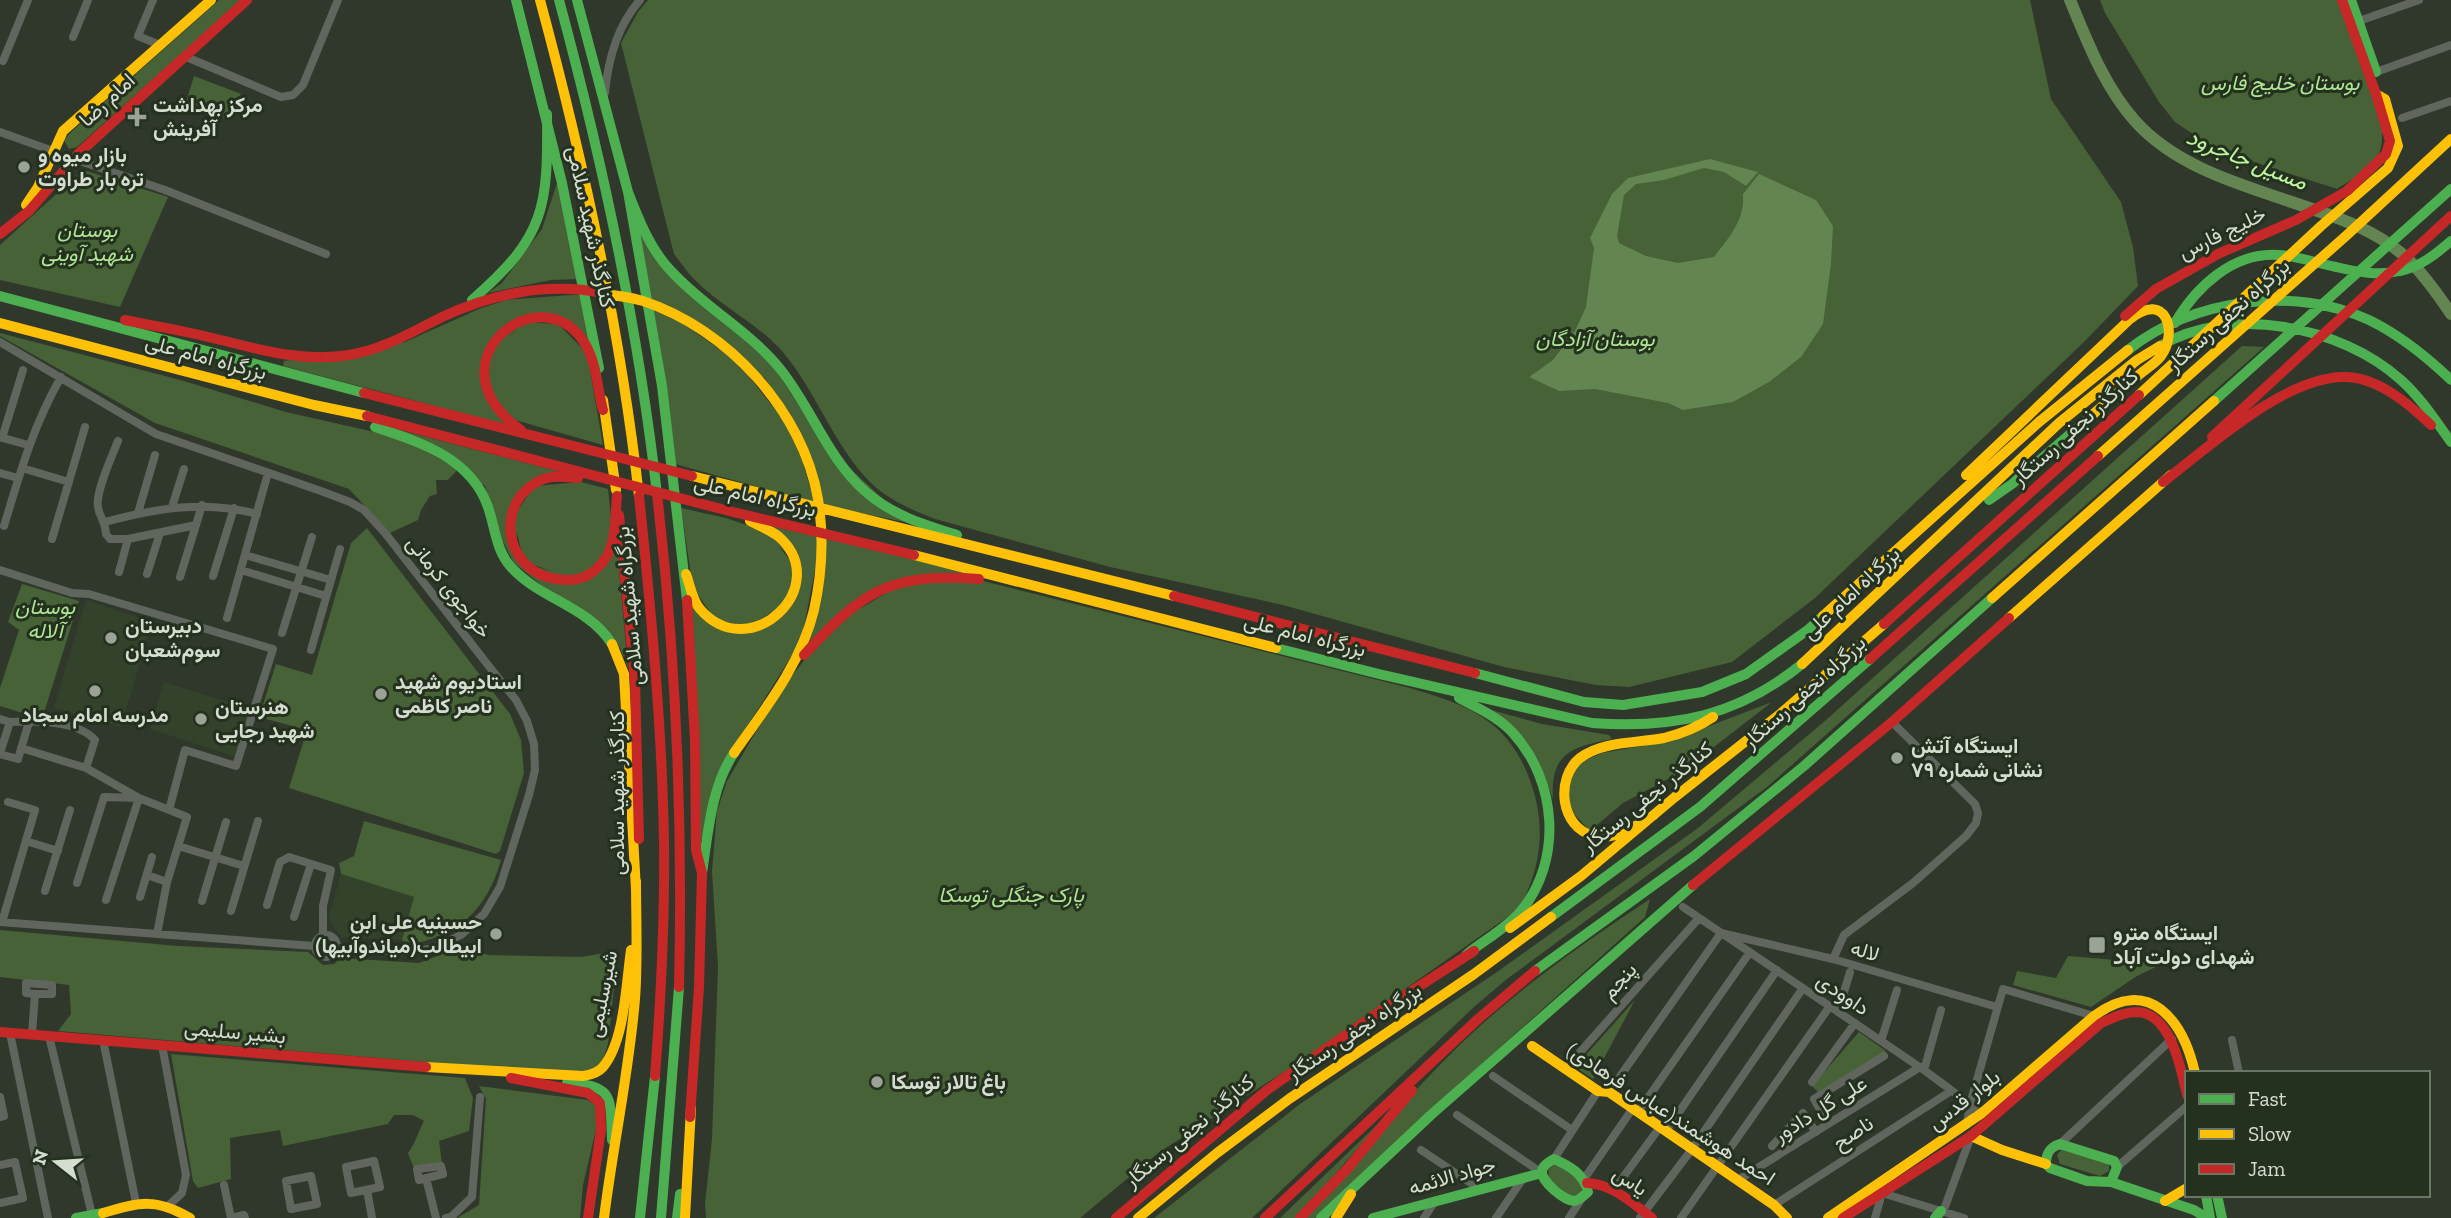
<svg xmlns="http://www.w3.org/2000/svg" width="2451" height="1218" viewBox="0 0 2451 1218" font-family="'Zilla Slab',Vazirmatn,serif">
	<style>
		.built { fill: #33432b }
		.green { fill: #466236 }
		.water { fill: #638551 }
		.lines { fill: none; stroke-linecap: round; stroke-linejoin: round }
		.river { stroke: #638551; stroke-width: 12 }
		.street { stroke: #60665d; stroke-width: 8 }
		.fast { stroke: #4caf50; stroke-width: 10 }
		.slow { stroke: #ffc107; stroke-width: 10 }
		.jam { stroke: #c62828; stroke-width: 10 }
		.poi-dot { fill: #9ba397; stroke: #24311e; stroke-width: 2.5 }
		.labels { text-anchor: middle; stroke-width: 6; stroke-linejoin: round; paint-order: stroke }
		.park-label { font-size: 21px; font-style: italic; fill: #afe594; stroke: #24311e }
		.street-label { font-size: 21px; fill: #d4ddd0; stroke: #24311e }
		.poi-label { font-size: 21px; font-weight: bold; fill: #d4ddd0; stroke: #24311e; text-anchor: start }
		.water-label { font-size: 23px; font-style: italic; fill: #bef4a2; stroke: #24311e }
	</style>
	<rect width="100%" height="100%" fill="#30382c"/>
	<path class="built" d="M 86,600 L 152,622 L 121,727 L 54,708 Z
		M 164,682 L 253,710 L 237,757 L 150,729 Z
		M 341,874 L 414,897 L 402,940 L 342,937 L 333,927 L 329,917 Z"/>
	<path class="green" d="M 219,0 L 242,0 L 77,147 L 69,149 L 64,140 L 72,131 Z
		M 648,0 L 2030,0 L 2051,99 L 2121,202 L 2133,247 L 2138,286 L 2085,341 L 1815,598 L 1732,662 L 1629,687 L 1596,685 L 1504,667 L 1283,605 L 1110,567 L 935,519 C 914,511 887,499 871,483 C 833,445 816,390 781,350 C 754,321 720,306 694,279 C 687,272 681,263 674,254 L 621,43 L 638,12 Z
		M 2100,0 L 2338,0 L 2381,122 C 2387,163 2368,169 2337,189 L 2217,150 L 2175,122 L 2159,102 L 2105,13 Z
		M 194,76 L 241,94 L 230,120 L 186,102 Z
		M 83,170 L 168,197 L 120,307 L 0,280 L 0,245 Z
		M 558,180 L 578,279 L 551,280 L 488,293 L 502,283 L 542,229 Z
		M 638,226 L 642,235 L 770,362 L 827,447 L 909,523 L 822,505 L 765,378 L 651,301 Z
		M 583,294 L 599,384 L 582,333 L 531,314 L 480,364 L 507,425 L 283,366 L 284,361 L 405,342 L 479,309 L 506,300 Z
		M 652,309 L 676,319 L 737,361 L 794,434 L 815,503 L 675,464 Z
		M 524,322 L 558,324 L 587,353 L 603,445 L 515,420 L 506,415 L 488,388 L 490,353 Z
		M 0,333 L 184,381 L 286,412 L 401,438 L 458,469 L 448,480 L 436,480 L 437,494 L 430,496 L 421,510 L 418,520 L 390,533 L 349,489 L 155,423 L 0,336 Z
		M 2242,346 L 2264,347 L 1767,787 L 1507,979 L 1475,1006 L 1252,1218 L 1154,1218 L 1300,1104 L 1497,972 L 1698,828 L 1826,720 Z
		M 392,428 L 576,476 L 563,474 L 515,499 L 518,561 L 581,581 L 616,537 L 628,668 L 620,648 L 514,563 L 502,540 L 485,486 Z
		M 581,482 L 608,489 L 612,526 L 606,554 L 581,576 L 568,578 L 524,561 L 513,518 L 534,486 Z
		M 681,508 L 726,518 L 767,532 L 794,565 L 789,601 L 749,627 L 715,619 L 693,588 Z
		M 753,522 L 818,537 L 818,555 L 801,641 L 733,749 L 700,844 L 690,596 L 726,630 L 777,622 L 800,566 Z
		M 367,528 L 510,714 L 521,740 L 524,773 L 500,851 L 496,854 L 289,788 L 307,730 L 259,717 L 276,664 L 312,675 L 351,543 Z
		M 825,538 L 968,573 L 894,582 L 808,642 Z
		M 983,581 L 1410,688 C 1439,697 1469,705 1493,725 C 1526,752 1544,806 1539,847 C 1537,869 1529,890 1519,909 L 1318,1050 L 1158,1153 L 1080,1218 L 706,1218 L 705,1204 L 712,1139 L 718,967 L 712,871 L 717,811 L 727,781 L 757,730 L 791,677 L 832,625 L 905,582 Z
		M 22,584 L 79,601 L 42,719 L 0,706 L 0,688 L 19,630 L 8,622 Z
		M 1772,702 L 1683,771 L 1623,803 L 1590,831 L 1575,815 L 1566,799 L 1575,765 L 1602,753 L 1670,741 Z
		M 1491,710 L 1542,724 L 1609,735 L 1612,739 C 1573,747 1550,752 1553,799 L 1540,764 Z
		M 364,821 L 501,860 C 487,910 458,936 408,945 L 402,940 L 414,897 L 341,874 L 339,863 L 354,856 Z
		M 1650,899 L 1645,917 L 1395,1142 L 1315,1218 L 1304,1218 C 1361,1154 1416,1084 1480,1026 C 1532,979 1591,938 1650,899 Z
		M 0,930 L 178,946 L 308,952 L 323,965 L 334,964 L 341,958 L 419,963 L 461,947 L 488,955 L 581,957 L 618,951 L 608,1044 L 601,1065 L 593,1071 L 544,1072 L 58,1031 L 71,1014 L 69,985 L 0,977 Z
		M 2068,956 L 2162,964 L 2137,976 L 2091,1007 L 2013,985 L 2017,971 L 2056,978 Z
		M 1635,1000 L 1593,1079 L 1575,1067 Z
		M 1859,1032 L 1886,1051 L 1820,1094 L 1812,1086 Z
		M 171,1054 L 465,1078 L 473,1098 L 469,1131 L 439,1141 L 442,1164 L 413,1166 L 408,1153 C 416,1142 418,1132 424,1121 L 413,1115 L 394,1115 L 388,1124 L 283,1146 L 280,1130 L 230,1138 L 231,1179 L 198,1188 L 193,1181 Z
		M 479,1086 L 588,1100 L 596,1106 L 599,1117 L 583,1185 L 580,1218 L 457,1218 L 479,1205 L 486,1099 Z
		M 1384,1118 L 1297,1218 L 1280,1218 Z
		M 2063,1148 L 2109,1163 L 2109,1171 L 2100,1176 L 2060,1164 L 2057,1155 Z
		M 1555,1164 C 1568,1171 1581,1176 1582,1192 L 1578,1196 L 1572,1197 L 1548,1179 L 1549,1169 Z"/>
	<path class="water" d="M 1710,159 L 1758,172 L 1746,186 L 1724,172 L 1704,168 L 1664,180 L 1636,184 L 1624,195 L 1617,236 L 1619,243 L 1646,256 L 1678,263 L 1714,257 C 1729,237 1745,220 1743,194 L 1759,174 L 1816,200 L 1833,226 L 1831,264 L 1823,324 L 1801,357 L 1769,382 L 1733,402 L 1683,410 L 1668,403 L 1595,389 L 1559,391 L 1529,377 L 1553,360 L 1575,331 L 1586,307 L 1594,248 L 1590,238 L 1612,194 L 1628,178 Z"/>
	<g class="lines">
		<path class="river" d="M 2070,0 C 2088,43 2104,86 2135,121 C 2181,172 2254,188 2315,210 C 2345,220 2376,232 2401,253 C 2420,269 2437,293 2451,314"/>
		<path class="street" d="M 153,0 L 138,36 L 160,45
			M 2359,21 L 2419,0
			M 73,37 L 88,0
			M 184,56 L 281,97 L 293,95 L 303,85 L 338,0
			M 3,61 L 28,0
			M 2376,72 L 2451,45
			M 605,93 C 608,59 617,26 640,0
			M 2402,118 L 2451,101
			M 0,132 L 53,151
			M 74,159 L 165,190 L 326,254
			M 0,342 L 156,434 L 321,491 L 350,502 L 364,510 L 385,533 L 495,674 L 516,700 L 527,721 L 534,744 L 535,770 L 529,795 L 500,887 L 484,914 L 461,935 L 431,949 L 398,952 L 337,947
			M 0,437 L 28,445
			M 2,438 L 23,370
			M 118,441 C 112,456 95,493 98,507 C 99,517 105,519 106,534 L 110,539 L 128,539 L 196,525 L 202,505
			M 22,468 L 69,482
			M 0,473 L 18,478
			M 172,507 L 184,469
			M 138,513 L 155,455
			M 105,522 C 157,508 204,500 257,514
			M 4,526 C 20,473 33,426 61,377
			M 52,539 L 85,427
			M 245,555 L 331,580
			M 0,570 L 72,593 L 89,594 L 273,649 L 236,766 L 185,750 L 169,810
			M 241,570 L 326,596
			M 119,572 L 128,539
			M 147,574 L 160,533
			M 213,576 L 234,508
			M 180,577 L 196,525
			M 227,618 L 268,473
			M 282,633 L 312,537
			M 311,650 L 340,549
			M 0,719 L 10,722
			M 21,748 L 86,768 L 139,798 L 187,817 L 167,882 L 157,934
			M 0,753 L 10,722 C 35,721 77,720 95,740 L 86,768
			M 0,754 L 18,759 L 29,722
			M 26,841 L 58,851
			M 178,846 L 244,866
			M 147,875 L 167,882
			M 77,883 L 104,797 L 139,798 L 106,900
			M 45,891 L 70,810
			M 140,897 L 152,857
			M 202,901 L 226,822
			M 267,905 L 280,862 L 289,857 L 331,870 L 323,906 L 323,935
			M 1683,907 L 1924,1070 L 1982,1113
			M 231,911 L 258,821
			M 294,917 L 311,864
			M 0,922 L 314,946
			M 2,922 L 35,810 L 8,802
			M315 946a11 11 0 1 1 22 0a11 11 0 1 1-22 0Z
			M 1833,959 L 1844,935 L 1913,883 L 1966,836 L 1976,823 L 1978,813 L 1975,804 L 1892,722
			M 1838,1012 L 1850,972
			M 10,1033 L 48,1218
			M 32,1034 L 35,994 L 26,993 L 26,983 L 52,985 L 52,994 L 35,994
			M 49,1036 L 92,1215
			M 103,1040 L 136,1203
			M 2232,1040 L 2239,1073
			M 1881,1041 L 1897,990
			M 162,1045 L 186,1175 L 182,1193 L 169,1205
			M 1566,1068 L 1699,918
			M 1924,1070 L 1941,1010
			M 1493,1076 L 1572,1130
			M 1812,1082 L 1855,1023
			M 1609,1092 L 1721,933 L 1833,959 L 1997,1007
			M 0,1097 L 4,1116 L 0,1117
			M 1638,1112 L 1750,952
			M 1457,1115 L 1542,1173
			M 1828,1124 L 1814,1099 L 1884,1056
			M 1967,1124 L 1970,1104 L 2003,989 L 2094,1016 L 2097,1018
			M 1666,1131 L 1777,970
			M 2060,1144 L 2172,1039
			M 1772,1146 L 1803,1113 L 1816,1132
			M 1421,1150 L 1478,1188
			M 1554,1159 L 1598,1091
			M 374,1161 L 380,1187 L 351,1193 L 346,1167 Z
			M 0,1165 L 15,1162 L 23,1198 L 0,1203
			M 441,1166 L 443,1174 L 419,1180 L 417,1169 Z
			M 2117,1167 L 2187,1106
			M 311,1176 L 317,1204 L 291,1209 L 286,1181 Z
			M 426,1178 L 436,1218
			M 1584,1179 L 1633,1108
			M 1738,1180 L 1920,1067
			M 224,1185 L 231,1218 L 244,1215 L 245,1218
			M 367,1190 L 372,1218
			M 1613,1191 L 1660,1127
			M 1774,1205 L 1951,1091
			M 1943,1212 L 1971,1136
			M 446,1218 L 451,1217 L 472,1197 L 480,1097
			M 1424,1218 L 1435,1201
			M 1496,1218 L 1524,1177
			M 1569,1218 L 1582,1198
			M 1640,1218 L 1692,1149 L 1803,988
			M 1681,1218 L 1830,1006
			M 1875,1218 L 1882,1193 L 1964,1218"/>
		<path class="fast" d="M 516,0 L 562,183 L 599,368
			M 559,0 C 603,163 638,326 657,494
			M 577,0 L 628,192 L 662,386 L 687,600
			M 2351,0 L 2376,72
			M 628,192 C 639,220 650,249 671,271 C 705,308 750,331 781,370 C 812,409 828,459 866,492 C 892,515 925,525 957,535
			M 0,296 L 364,393
			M 472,300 C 546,236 548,207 547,114
			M 2175,323 C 2196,287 2233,252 2278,255 C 2297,256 2317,263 2336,267 C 2357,272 2379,276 2400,271 C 2420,267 2436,254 2451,241
			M 2160,346 C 2231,304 2341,326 2401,380 C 2421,398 2435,420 2451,442
			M 2128,350 C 2192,299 2294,285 2369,320 C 2400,335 2426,356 2451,380
			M 2214,401 L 2451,189
			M 375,427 C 420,442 471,458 488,507 C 495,527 496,551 511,567 C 541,600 588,606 612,644
			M 1989,500 L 2012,484 L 2090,417
			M 1276,648 L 1379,674 L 1592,723 C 1673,729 1738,716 1802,664
			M 1475,673 L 1584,702 L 1623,705 L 1702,692 L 1746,674 L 1809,629 L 1823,616
			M 1459,698 C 1477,708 1499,717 1513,733 C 1557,781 1563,860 1521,911 C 1506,929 1484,940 1466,955
			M 702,873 C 708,834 711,787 734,753
			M 1551,917 L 1700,807 L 1870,659
			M 1535,971 L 1694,856 L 1804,766 L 1992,598
			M 567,1083 C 615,1085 610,1098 612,1140
			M 1554,1159 C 1570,1166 1584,1174 1588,1192 C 1584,1195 1579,1201 1574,1201 C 1565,1201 1540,1181 1542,1171 C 1543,1165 1549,1162 1554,1159 Z
			M 2111,1182 L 2117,1167 L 2114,1161 L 2060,1144 C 2050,1147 2046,1153 2046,1164 L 2050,1168 L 2087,1181 L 2111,1182 L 2194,1210 L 2207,1218
			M 2206,1195 L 2210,1218
			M 2217,1195 L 2222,1218
			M 76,1218 L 103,1213 L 94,1218
			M 640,1218 L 655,1076
			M 661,1218 L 679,987
			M 677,1218 L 680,1194
			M 1321,1218 L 1432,1114 L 1693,885
			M 1373,1218 L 1542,1173
			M 1935,1218 L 1941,1211"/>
		<path class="slow" d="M 540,0 C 584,163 620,327 639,496
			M 26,205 L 38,187 L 63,131 L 211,0
			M 602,293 C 615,296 630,297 643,301 C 728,329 803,411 818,499 C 824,536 822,574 814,610 C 801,664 765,709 734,753
			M 0,323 L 314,405 L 367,416
			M 2139,395 L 2321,226 L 2388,168 L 2398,146 L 2385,99 L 2376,94
			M 603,400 L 616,490
			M 2098,456 L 2347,235 L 2451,139
			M 1966,475 L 2130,319 C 2167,290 2178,333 2161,356 C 2156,363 2147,368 2140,374 C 2124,388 2107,402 2090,417
			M 692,476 L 1174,596
			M 914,555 L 1276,648
			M 686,574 C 690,585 692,600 700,609 C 750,667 835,585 778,536 C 770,530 760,526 750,521
			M 1992,598 L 2214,401
			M 1823,616 L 2039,422 L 2128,350
			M 2009,618 L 2171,475
			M 612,644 L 624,674 L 636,890
			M 1802,664 L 2059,423 L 2137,360 L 2160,346
			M 1654,815 C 1637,825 1616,841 1594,836 C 1560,828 1555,778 1580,758 C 1602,741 1638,743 1664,738 C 1681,734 1698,727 1713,717
			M 1510,928 L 1581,876 L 1675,797 L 1779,715 L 1884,624
			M 1532,1046 L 1598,1091 L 1609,1092 L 1774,1205 L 1787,1218
			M 426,1067 L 583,1076 C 590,1075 598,1073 603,1067 C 625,1041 626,983 631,950
			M 1971,1136 L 2002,1150 L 2046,1164
			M 2165,1201 L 2187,1188
			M 103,1213 C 140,1202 156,1198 190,1218
			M 604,1218 C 613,1145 629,1073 635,999 C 638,960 636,920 636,881
			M 685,1218 L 691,1108
			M 1138,1218 L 1217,1153 L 1289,1099 L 1474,974 L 1551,917
			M 1336,1218 L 1351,1194
			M 1828,1218 L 1982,1113 L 2094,1016 C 2149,975 2183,1020 2195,1073"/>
		<path class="jam" d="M 0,234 L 29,211 L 79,153 L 247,0
			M 2125,316 L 2156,289 L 2220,253 L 2296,220 L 2347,191 L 2386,154 L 2390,141 L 2376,94 L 2342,0
			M 125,320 C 153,326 181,330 208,337 C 256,348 299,363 349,355 C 382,350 412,332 442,317 C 491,294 548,282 602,293
			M 364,393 L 692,476
			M 367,416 L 733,512 L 914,555
			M 521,430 C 427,364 538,273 584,342 C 597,362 597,388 603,410
			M 2212,437 L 2451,216
			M 578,478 C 566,477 552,475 541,480 C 503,497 500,548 534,571 C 545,578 558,580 570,580 C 588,580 604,565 610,549 C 617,532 615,513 617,496
			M 2163,482 C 2209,447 2283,378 2343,377 C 2376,376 2408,403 2431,425
			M 657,494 C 676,657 683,822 679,987
			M 639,496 C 651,610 662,726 664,841 C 665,920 661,998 655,1076
			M 619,515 L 635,681 L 639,839
			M 1174,596 L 1475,673
			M 687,600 L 695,741 L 696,850 L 702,873 L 699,987 L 690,1117
			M 1884,624 L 2139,395
			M 804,655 C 862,591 891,572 979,579
			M 1870,659 L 2098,456
			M 1693,885 L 1892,722 L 2009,618
			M 0,1032 L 426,1067
			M 511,1078 L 588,1093 L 600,1103 L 601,1130 L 588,1218
			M 1587,1183 C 1613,1184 1632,1203 1652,1218
			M 1116,1218 L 1267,1090 L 1379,1012 L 1474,951
			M 1265,1218 L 1478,1019 L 1535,971
			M 1300,1218 L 1348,1168 L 1412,1090
			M 1843,1218 L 1971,1136 L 2101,1023 C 2113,1018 2124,1012 2137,1012 C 2171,1013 2181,1069 2187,1095"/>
	</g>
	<g class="poi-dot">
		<path d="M133.5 106.5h7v7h7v7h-7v7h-7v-7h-7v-7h7z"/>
		<circle cx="24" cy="167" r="7"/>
		<circle cx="111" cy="638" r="7"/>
		<circle cx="95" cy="691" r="7"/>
		<circle cx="381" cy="694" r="7"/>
		<circle cx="201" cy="719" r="7"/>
		<circle cx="1897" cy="758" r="7"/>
		<circle cx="496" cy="934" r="7"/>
		<rect x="2088" y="936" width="18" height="18" rx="3.5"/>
		<circle cx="877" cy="1082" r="7"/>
	</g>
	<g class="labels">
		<g class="park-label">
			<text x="2280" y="90">بوستان خلیج فارس</text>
			<text x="87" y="237">بوستان<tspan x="87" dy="24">شهید آوینی</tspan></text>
			<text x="1595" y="346">بوستان آزادگان</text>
			<text x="45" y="614">بوستان<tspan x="45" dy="24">آلاله</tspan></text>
			<text x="1011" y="902">پارک جنگلی توسکا</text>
		</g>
		<g class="street-label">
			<text transform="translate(107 100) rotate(-43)" y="7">امام رضا</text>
			<text transform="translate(591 227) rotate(78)" y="7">کنارگذر شهید سلامی</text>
			<text transform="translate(2222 233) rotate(-26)" y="7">خلیج فارس</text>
			<text transform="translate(2228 315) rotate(-42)" y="7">بزرگراه نجفی رستگار</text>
			<text transform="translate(206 357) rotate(15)" y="7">بزرگراه امام علی</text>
			<text transform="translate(2075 427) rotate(-42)" y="7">کنارگذر نجفی رستگار</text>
			<text transform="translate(755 496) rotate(13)" y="7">بزرگراه امام علی</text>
			<text transform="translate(449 587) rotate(52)" y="7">خواجوی کرمانی</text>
			<text transform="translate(1851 593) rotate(-43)" y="7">بزرگراه امام علی</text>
			<text transform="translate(629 606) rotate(-95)" y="7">بزرگراه شهید سلامی</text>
			<text transform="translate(1305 635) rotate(14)" y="7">بزرگراه امام علی</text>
			<text transform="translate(1804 692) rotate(-42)" y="7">بزرگراه نجفی رستگار</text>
			<text transform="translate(617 793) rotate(-90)" y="7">کنارگذر شهید سلامی</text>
			<text transform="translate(1647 797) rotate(-39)" y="7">کنارگذر نجفی رستگار</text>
			<text transform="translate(1865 951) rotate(17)" y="7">لاله</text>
			<text transform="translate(1619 981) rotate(-48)" y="7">پنجم</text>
			<text transform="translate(602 994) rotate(-79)" y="7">شیرسلیمی</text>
			<text transform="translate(1843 994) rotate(34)" y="7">داوودی</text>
			<text transform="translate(235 1032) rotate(5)" y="7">بشیر سلیمی</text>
			<text transform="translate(1354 1032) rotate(-34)" y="7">بزرگراه نجفی رستگار</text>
			<text transform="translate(1964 1100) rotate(-38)" y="7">بلوار قدس</text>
			<text transform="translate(1820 1109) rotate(-32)" y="7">علی گل دادور</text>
			<text transform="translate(1671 1114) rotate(33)" y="7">احمد هوشمند(عباس فرهادی)</text>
			<text transform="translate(1189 1131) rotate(-40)" y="7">کنارگذر نجفی رستگار</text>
			<text transform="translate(1853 1133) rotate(-33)" y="7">ناصح</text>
			<text transform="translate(1452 1176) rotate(-16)" y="7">جواد الائمه</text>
			<text transform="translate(1630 1181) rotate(32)" y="7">یاس</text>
		</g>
		<g class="poi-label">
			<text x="153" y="112">مرکز بهداشت<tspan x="153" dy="24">آفرینش</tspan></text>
			<text x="38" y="162">بازار میوه و<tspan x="38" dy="24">تره‌ بار طراوت</tspan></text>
			<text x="125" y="633">دبیرستان<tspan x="125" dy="24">سوم‌شعبان</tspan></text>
			<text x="395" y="689">استادیوم شهید<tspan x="395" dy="24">ناصر کاظمی</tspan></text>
			<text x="215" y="714">هنرستان<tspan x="215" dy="24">شهید رجایی</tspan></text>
			<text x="95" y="722" text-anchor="middle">مدرسه امام سجاد</text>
			<text x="1911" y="753">ایستگاه آتش<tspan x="1911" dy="24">نشانی شماره ۷۹</tspan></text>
			<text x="482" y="929" text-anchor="end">حسینیه علی ابن<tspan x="482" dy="24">ابیطالب(میاندوآبیها)</tspan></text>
			<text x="2113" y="940">ایستگاه مترو<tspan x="2113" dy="24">شهدای دولت آباد</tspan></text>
			<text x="891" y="1089">باغ تالار توسکا</text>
		</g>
		<g class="water-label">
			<text transform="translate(2247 159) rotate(22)" y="8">مسیل جاجرود</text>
		</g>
	</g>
	<rect x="2185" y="1071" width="245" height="126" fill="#24311e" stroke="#6a7665" stroke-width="2"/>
	<rect x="2199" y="1094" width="35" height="10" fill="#4caf50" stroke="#6a7665" stroke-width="2"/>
	<text x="2248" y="1106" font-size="21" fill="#d4ddd0">Fast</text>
	<rect x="2199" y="1129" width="35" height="10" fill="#ffc107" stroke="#6a7665" stroke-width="2"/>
	<text x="2248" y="1141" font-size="21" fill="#d4ddd0">Slow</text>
	<rect x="2199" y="1164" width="35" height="10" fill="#c62828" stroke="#6a7665" stroke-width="2"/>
	<text x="2248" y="1176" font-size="21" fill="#d4ddd0">Jam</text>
	<g transform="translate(56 1162) rotate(287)" stroke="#24311e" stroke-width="5" paint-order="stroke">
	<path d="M0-5L12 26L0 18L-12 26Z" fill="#d4ddd0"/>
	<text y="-10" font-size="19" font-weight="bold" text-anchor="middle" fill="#d4ddd0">N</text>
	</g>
</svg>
